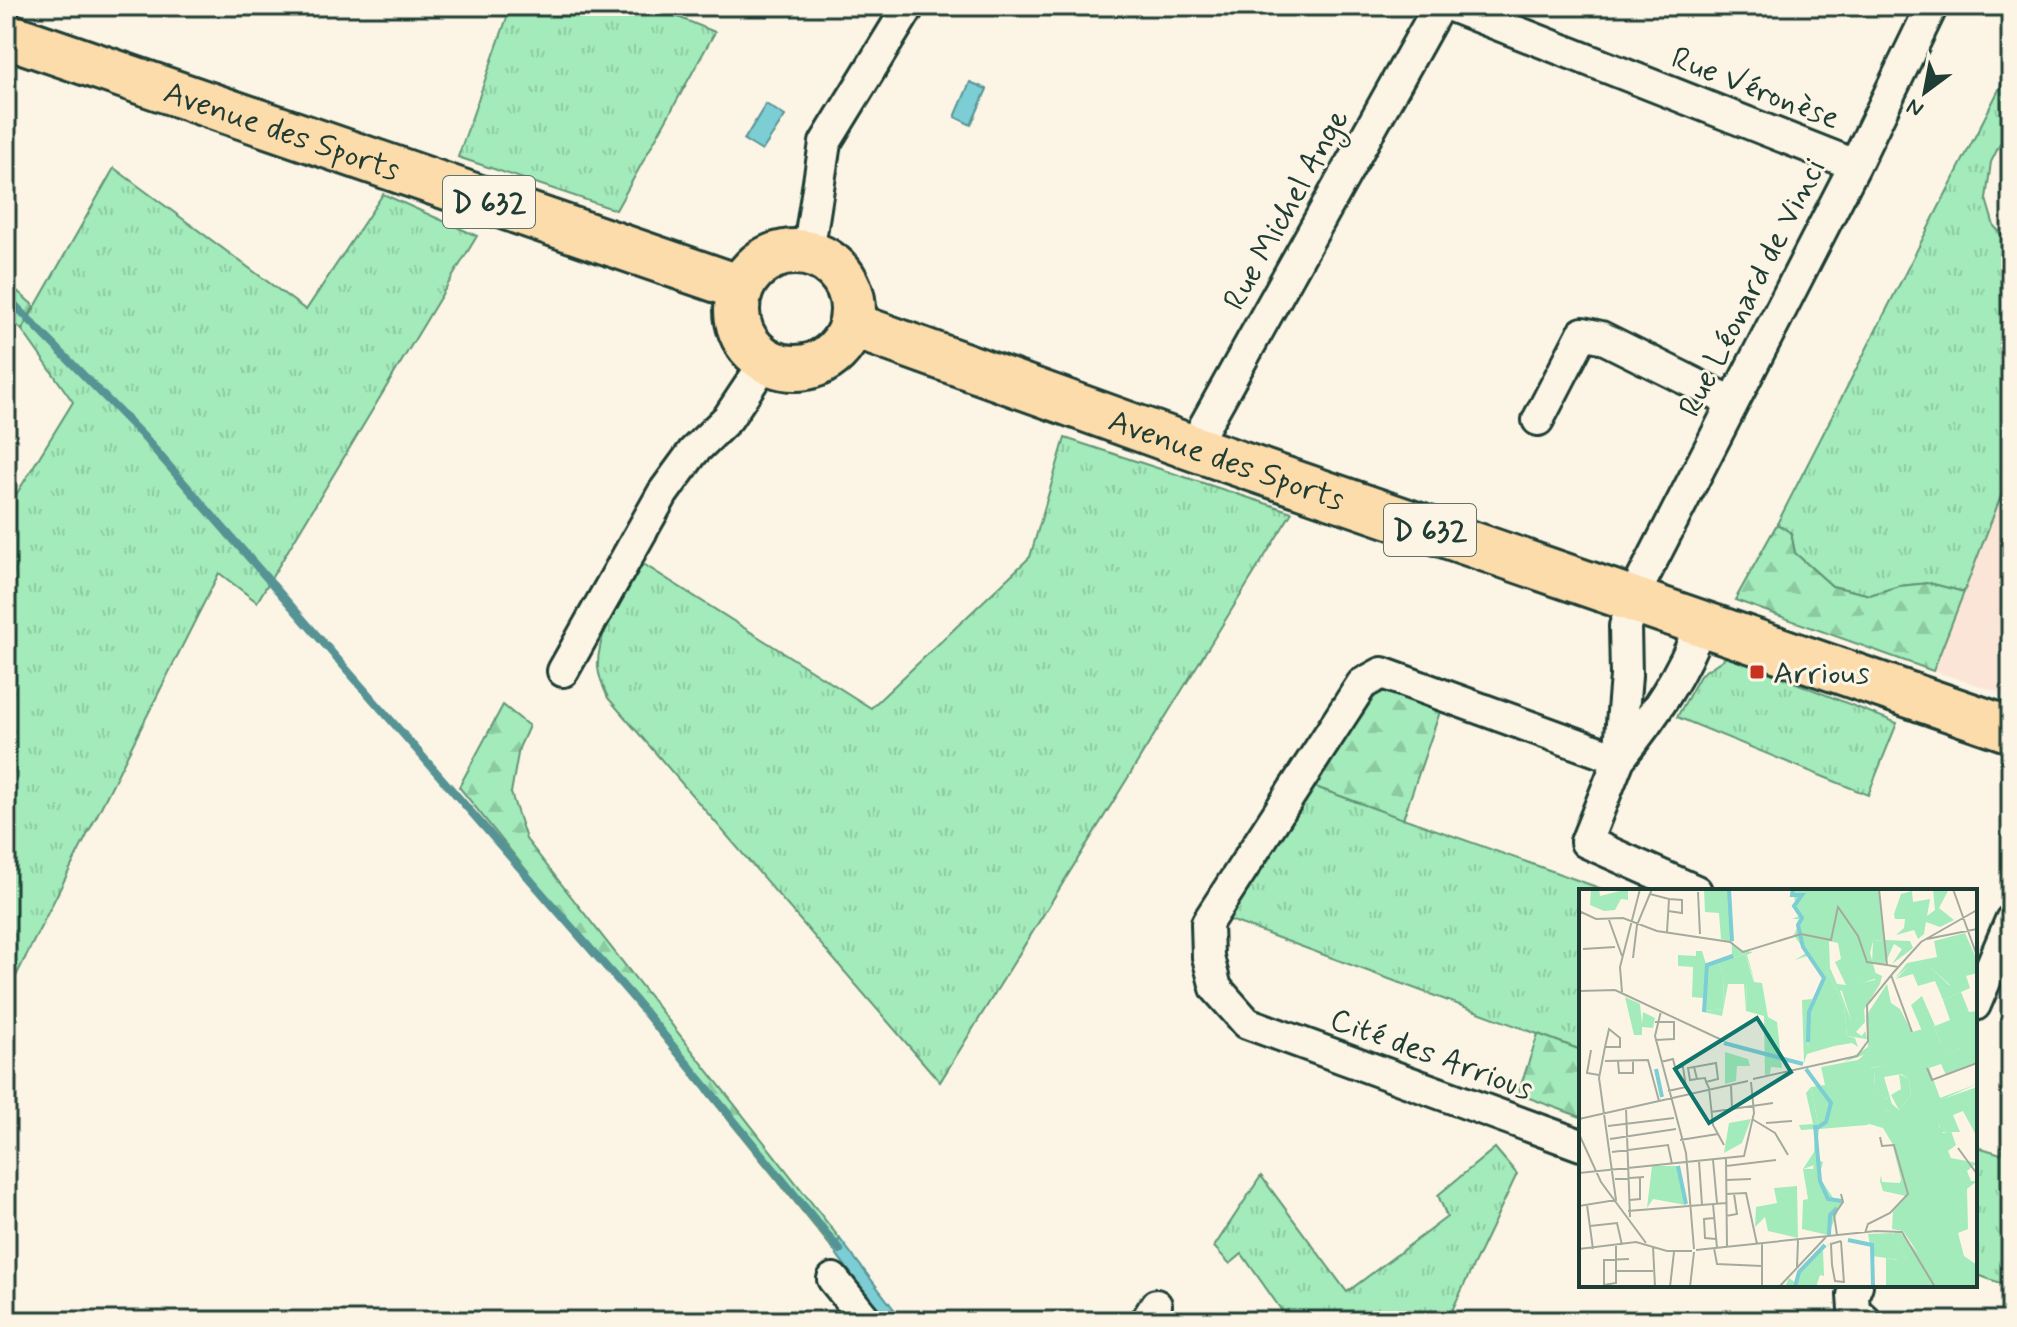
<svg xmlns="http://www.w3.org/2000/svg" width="2017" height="1327" viewBox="0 0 2017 1327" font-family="Mynerve,sans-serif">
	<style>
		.built { fill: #fbe5d7 }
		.grass { fill: url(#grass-tufts); stroke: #619477; stroke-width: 2 }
		.forest { fill: url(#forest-firs); stroke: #619477; stroke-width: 2 }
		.water { fill: #7ccdd4; stroke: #579394; stroke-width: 2 }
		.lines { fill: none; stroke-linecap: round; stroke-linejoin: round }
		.stream { stroke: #579394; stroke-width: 8 }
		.street-casing { stroke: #1f3d34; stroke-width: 36 }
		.primary-casing { stroke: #1f3d34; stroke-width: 50 }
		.street { stroke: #fcf5e5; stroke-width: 30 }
		.primary { stroke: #fddcac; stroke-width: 44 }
		.poi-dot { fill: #c8321e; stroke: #fcf5e5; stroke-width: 3 }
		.labels { text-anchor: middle; stroke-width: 6; stroke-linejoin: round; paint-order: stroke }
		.shield { fill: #fcf5e5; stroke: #617469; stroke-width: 2 }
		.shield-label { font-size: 30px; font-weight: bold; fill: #1f3d34 }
		.street-label { font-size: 32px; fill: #1f3d34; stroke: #fcf5e5 }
		.poi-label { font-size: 32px; fill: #1f3d34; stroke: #fcf5e5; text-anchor: start }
		.inset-river { fill: none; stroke: #7ccdd4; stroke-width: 4 }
		.inset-road { fill: none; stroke: #a4ab9e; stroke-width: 2 }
		.view { fill: #0f766e; fill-opacity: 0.15; stroke: #0f766e; stroke-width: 4 }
		.inset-edge { fill: none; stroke: #1f3d34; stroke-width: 4 }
	</style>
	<defs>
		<pattern id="grass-tufts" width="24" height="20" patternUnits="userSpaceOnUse" patternTransform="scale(2)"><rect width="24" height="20" fill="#a3ebba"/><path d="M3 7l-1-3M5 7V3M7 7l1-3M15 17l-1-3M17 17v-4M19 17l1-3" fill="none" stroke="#8ccaa0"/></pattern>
		<pattern id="forest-firs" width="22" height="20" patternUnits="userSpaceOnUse" patternTransform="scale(2)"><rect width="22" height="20" fill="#a3ebba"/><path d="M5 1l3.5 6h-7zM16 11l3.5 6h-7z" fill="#8ccaa0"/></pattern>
	</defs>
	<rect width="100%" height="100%" fill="#fcf5e5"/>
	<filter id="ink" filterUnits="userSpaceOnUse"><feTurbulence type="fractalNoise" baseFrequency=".0125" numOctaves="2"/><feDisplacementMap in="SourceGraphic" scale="16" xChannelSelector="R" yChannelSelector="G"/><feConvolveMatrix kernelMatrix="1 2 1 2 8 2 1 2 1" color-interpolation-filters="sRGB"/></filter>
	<g filter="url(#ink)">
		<path class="built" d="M 2011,471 L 2011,696 L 1933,671 Z"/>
		<path class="grass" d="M 511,6 L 651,6 L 715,32 L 616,210 L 458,157 Z
			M 2011,66 L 2011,122 L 1991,162 L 1986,199 L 1994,226 L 2011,245 L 2011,470 L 1964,592 L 1929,583 L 1899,586 L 1870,595 L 1832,586 L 1795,553 L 1791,533 L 1777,524 Z
			M 114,168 L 306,310 L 383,194 L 477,236 L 257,602 L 219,573 L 6,996 L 6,511 L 73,402 L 22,330 Z
			M 1065,438 L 1292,512 L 940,1082 L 608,698 C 604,689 599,678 598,668 C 596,636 623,589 640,562 L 871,708 L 1030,557 Z
			M 1728,656 L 1897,723 L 1868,795 L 1677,717 L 1701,674 Z
			M 1313,786 L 1608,891 L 1581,891 L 1581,1050 L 1227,919 Z
			M 2011,1121 L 2011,1287 L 1975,1274 L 1975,1146 L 2001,1154 Z
			M 1495,1148 L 1517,1174 L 1447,1321 L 1289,1321 L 1242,1254 L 1230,1264 L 1214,1247 L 1261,1176 L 1347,1292 L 1447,1217 L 1438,1195 Z"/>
		<path class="forest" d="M 6,281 L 34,306 L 22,330 L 6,316 Z
			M 1777,524 L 1791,533 L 1795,553 L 1832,586 L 1870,595 L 1899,586 L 1929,583 L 1964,592 L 1933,671 L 1735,600 Z
			M 1396,687 L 1442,706 L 1403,819 L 1313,786 L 1380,689 Z
			M 503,705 L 529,726 L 519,748 L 511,793 L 526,839 L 840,1239 L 832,1248 L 459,787 Z
			M 1538,1034 L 1581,1050 L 1581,1117 L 1518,1094 Z"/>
		<path class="water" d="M 970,82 L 987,89 L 971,125 L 955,117 Z
			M 766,104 L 785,116 L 762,151 L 744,140 Z
			M 840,1239 L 903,1321 L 886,1321 L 832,1248 Z"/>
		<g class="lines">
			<path class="stream" d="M 6,296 L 142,435 L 636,1001 L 840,1250"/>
			<defs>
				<path id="street" d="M 1451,6 L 1855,165
					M 808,253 L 825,143 L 909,6
					M 1538,420 L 1583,333 L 1601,337 L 1732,402
					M 1196,449 L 1204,427 L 1439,6
					M 563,671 L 663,493 L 693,452 L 728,418 L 766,361
					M 1619,759 C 1653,717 1683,674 1701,623
					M 1696,891 L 1586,842 L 1619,759 L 1626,676 L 1625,626 L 1643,578 L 1855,165 L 1932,6
					M 1975,1005 L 2011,920
					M 1581,1145 L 1247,1023 L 1216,988 L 1208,957 L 1207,923 L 1362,684 L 1382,673 L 1619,759
					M 833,1279 L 867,1321
					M 1857,1285 L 1853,1295 L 1854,1310 L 1866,1321
					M 1146,1321 L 1156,1305"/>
				<g id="primary">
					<path id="s1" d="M 6,35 L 741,288"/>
					<circle cx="795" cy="310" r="58"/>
					<path id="s2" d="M 852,325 L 1196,449 L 2011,730"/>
				</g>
			</defs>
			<use href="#street" class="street-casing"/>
			<use href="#primary" class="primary-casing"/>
			<use href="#street" class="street"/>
			<use href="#primary" class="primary"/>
		</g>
	</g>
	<rect class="poi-dot" x="1749" y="664" width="16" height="16" rx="4"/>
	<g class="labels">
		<g class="shield">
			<rect x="443" y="176" width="92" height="52" rx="6"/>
			<rect x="1384" y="504" width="92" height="52" rx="6"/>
		</g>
		<g class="shield-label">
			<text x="489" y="212">D 632</text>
			<text x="1430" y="540">D 632</text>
		</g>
		<g class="street-label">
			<text transform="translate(1756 87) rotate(21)" y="11">Rue Véronèse</text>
			<text dy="11" stroke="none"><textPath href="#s1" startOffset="292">Avenue des Sports</textPath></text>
			<text transform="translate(1285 209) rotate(-61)" y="11">Rue Michel Ange</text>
			<text transform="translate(1751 287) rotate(-63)" y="11">Rue Léonard de Vinci</text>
			<text dy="11" stroke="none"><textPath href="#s2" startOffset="398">Avenue des Sports</textPath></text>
			<text transform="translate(1432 1053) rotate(20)" y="11">Cité des Arrious</text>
		</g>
		<g class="poi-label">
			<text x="1773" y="683">Arrious</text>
		</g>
	</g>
	<g transform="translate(1579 889)">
		<rect width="398" height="398" fill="#fcf5e5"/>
		<path d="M 12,0 L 20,0 L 21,7 L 49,0 L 49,11 L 42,10 L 36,21 L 25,22 L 11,16 ZM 125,0 L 149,0 L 152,53 L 142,50 L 140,24 L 126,23 ZM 354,0 L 370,0 L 360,19 L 375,31 L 361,38 L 347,33 L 345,45 L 339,50 L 335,41 L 317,46 L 325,39 L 326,30 L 316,30 L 315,25 L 322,5 L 333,2 L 334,13 L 351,10 L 348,27 L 356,21 ZM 305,51 L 331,52 L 334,59 L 313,75 L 323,60 L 315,55 L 306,75 L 293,75 L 294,52 ZM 117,62 L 123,62 L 127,75 L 124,109 L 113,108 L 114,78 L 99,77 L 99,66 L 117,67 ZM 166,65 L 175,93 L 183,94 L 189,128 L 198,133 L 203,179 L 192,178 L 191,185 L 186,186 L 185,127 L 167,122 L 168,93 L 149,92 L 149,71 ZM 139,74 L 145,85 L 144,120 L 126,122 L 130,77 ZM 329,78 L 352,79 L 371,97 L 359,99 L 356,92 L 339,97 L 334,85 L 317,90 ZM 247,81 L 265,116 L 268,147 L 276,149 L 279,158 L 273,154 L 255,157 L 228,165 L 225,174 L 223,111 L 233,110 L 228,134 L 229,160 L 231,125 ZM 297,84 L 303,87 L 301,95 L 283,124 L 272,131 L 262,99 L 296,91 ZM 382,103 L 390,123 L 398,122 L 398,173 L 367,186 L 362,175 L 350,179 L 347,172 L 381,160 L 362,155 L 355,137 L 343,142 L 332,116 L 343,107 L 356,137 L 371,131 L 364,111 ZM 46,108 L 61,115 L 63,135 L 64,123 L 76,129 L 74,139 L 63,138 L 63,146 L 55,146 ZM 146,163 L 169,170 L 171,177 L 158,177 L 157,192 L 146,195 ZM 287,164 L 308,176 L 292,179 L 290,198 L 296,197 L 295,181 L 303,199 L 298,204 L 305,204 L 309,213 L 304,221 L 314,222 L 288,236 L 240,240 L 232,198 L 246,196 L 242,178 L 279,171 ZM 320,185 L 330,190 L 332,206 L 320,221 L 312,206 L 322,200 ZM 398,198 L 398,248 L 384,222 L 374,226 L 381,243 L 361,243 L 361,211 ZM 235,274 L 241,274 L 239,289 L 248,310 L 261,313 L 249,346 L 223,340 L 224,311 L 229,310 L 224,280 L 234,280 ZM 73,277 L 99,277 L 107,316 L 74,310 L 68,319 ZM 218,297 L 219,349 L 189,342 L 186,328 L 176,338 L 177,318 L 198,314 L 195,299 ZM 313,344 L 329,370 L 317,363 L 321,371 L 293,367 L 289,345 ZM 259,347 L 244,361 L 245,387 L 241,386 L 237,398 L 206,398 L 210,389 L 217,394 L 219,382 Z" fill="#a3ebba"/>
		<path d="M 151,0 L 154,54 L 160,61 L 174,63 L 168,66 L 176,93 L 166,65 L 149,71 L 149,92 L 168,92 L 167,122 L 165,95 L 149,95 L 143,127 L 124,123 L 126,81 L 127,75 L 153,65 ZM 139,74 L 145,85 L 144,120 L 126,122 L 130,77 ZM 213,0 L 300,0 L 305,51 L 294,52 L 291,64 L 298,89 L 261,102 L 272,131 L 285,117 L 286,133 L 277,143 L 283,147 L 286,142 L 288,149 L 279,161 L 287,150 L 268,147 L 265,116 L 247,81 L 248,91 L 231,125 L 229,160 L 229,123 L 245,90 L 228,67 L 216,71 L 227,64 L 215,46 L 222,30 L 213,30 L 220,27 ZM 250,52 L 259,54 L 262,70 L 256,73 L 267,96 L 258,95 L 251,79 ZM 386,44 L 398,71 L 398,84 L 387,87 L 391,99 L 364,111 L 359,99 L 371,96 L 352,79 L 334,84 L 329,78 L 316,89 L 328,74 L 358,68 L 355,52 ZM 308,95 L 312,114 L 321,120 L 333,143 L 355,137 L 362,155 L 377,150 L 381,160 L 348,173 L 361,209 L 398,195 L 362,211 L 369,233 L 360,237 L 364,244 L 372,242 L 377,256 L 369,262 L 372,269 L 398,274 L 388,282 L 392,292 L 398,292 L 388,300 L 389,340 L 379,344 L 385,367 L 398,376 L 398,398 L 307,398 L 307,369 L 318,371 L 312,359 L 329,370 L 313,345 L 320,342 L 339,364 L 324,342 L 313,340 L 314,322 L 327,307 L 304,302 L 301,292 L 302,286 L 303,293 L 321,294 L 322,290 L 313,254 L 304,239 L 287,234 L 313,222 L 304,221 L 308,209 L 298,204 L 302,199 L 295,182 L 296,200 L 289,199 L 289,180 L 307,176 L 287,165 L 265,173 L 289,158 L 287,127 ZM 322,185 L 330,190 L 332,206 L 320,221 L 313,215 L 305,188 ZM 232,198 L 240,240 L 237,270 L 244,273 L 240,288 L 255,310 L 264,310 L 250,344 L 251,326 L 261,313 L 247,309 L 239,288 L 241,274 L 224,280 L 235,263 L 236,240 L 222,241 L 220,236 L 234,235 L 227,204 Z" fill="#a3ebba" fill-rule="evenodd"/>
		<path d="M 172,230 L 163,254 L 145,264 L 150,234 Z" fill="#a3ebba"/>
		<path d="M71 298a10 10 0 1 1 20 0a10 10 0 1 1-20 0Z" fill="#a3ebba"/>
		<path class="inset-river" d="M 150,0 L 153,52M 214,0 L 213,6 L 223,6 L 215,17 L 223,29 L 219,36 L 224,58 L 245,89 L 230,123 L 229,153M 125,123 L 128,76 L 154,67M 145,154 L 224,175M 77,180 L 83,208M 227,180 L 252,214 L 247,233 L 238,239M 236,236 L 241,292 L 249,310 L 263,312M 99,277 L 107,315M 250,346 L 251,326 L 258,319M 269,351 L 293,356 L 294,398M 216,398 L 220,383 L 246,356"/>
		<path class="inset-road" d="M 300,0 L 308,76 L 319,78M 374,0 L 398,67M 119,3 L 121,45M 71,5 L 90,10 L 88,43M 0,22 L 17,30 L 44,29 L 78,42 L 151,53 L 164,63 L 222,45 L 252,51 L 259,18 L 279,47 L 288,73 L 308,76M 89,22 L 103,24 L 103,11 L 90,10M 30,31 L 43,67M 348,50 L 398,40M 4,60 L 36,58M 54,69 L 58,36 L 73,0M 0,86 L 1,23M 312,86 L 333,143M 36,101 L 145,152M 0,102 L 36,101M 43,103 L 41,78 L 61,0M 82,122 L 76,147 L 107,264 L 115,360M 76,151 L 95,150 L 95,133 L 76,133M 12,161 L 8,184 L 20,186M 26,172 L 69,171 L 80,212M 39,172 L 40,184 L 54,184 L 54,172M 82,173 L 94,170 L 96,178 L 104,178 L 107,198 L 89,202M 115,178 L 109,179 L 111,191 L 118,190M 348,179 L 353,191 L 398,174M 174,190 L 278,167 L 289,152 L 288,116 L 314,84 L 342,53 L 398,21M 127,193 L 139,190 L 137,174 L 115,178 L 118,190 L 126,189 L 127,193 L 130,199 L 134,236 L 145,256M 152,196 L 153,220M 47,219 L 51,328M 132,223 L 194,214M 0,230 L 169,192M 173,230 L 196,244 L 209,266M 187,234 L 213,232M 29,237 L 95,229M 0,245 L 22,293 L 67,354M 31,250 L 97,240M 101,251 L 139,245M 379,259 L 398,285M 33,263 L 89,256 L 93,275M 147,270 L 148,358M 134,271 L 138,314M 120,272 L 123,316M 147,277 L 197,271M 0,284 L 165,267 L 175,224 L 172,193M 36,290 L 65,288M 147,291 L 172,290M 147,305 L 167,304 L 178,355M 51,311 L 61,310 L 61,288M 134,315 L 138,359M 8,316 L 14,360M 0,317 L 37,311 L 20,189 L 26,158 L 41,158 L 41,149 L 30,140 L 26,158M 49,322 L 147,314M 147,327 L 158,325 L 155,305M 135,329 L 125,330 L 126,349 L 137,350M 11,337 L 38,334 L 43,356M 296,342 L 323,343 L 356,398M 286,344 L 289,335 L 311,324 L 329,305 L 315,256 L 303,257 L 301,248M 258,346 L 255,326 L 264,313 L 262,305M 262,352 L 252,355 L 253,376 L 256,392 L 265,393M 262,352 L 265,394M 183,354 L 183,398M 74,357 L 76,398M 135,359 L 138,375 L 183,377M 0,360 L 57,353 L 88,362 L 113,362M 117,361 L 297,342M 218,378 L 219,351M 37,382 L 74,382M 25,396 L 37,394 L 37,357M 25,398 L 25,371 L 50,370M 91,398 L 95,363M 111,398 L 115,363M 200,398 L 247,348"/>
		<path class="view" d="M 178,129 L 212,183 L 130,234 L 96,180 Z"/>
		<rect width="398" height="398" class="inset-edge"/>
	</g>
	<rect width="2017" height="1327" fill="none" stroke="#fcf5e5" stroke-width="32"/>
	<rect x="16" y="16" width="1985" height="1295" fill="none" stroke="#1f3d34" stroke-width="3" filter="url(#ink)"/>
	<g transform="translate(1925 92) rotate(212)" stroke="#fcf5e5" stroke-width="6" paint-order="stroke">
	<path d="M0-6L14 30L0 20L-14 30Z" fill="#1f3d34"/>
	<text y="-12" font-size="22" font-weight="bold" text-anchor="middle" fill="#1f3d34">N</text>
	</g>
</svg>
